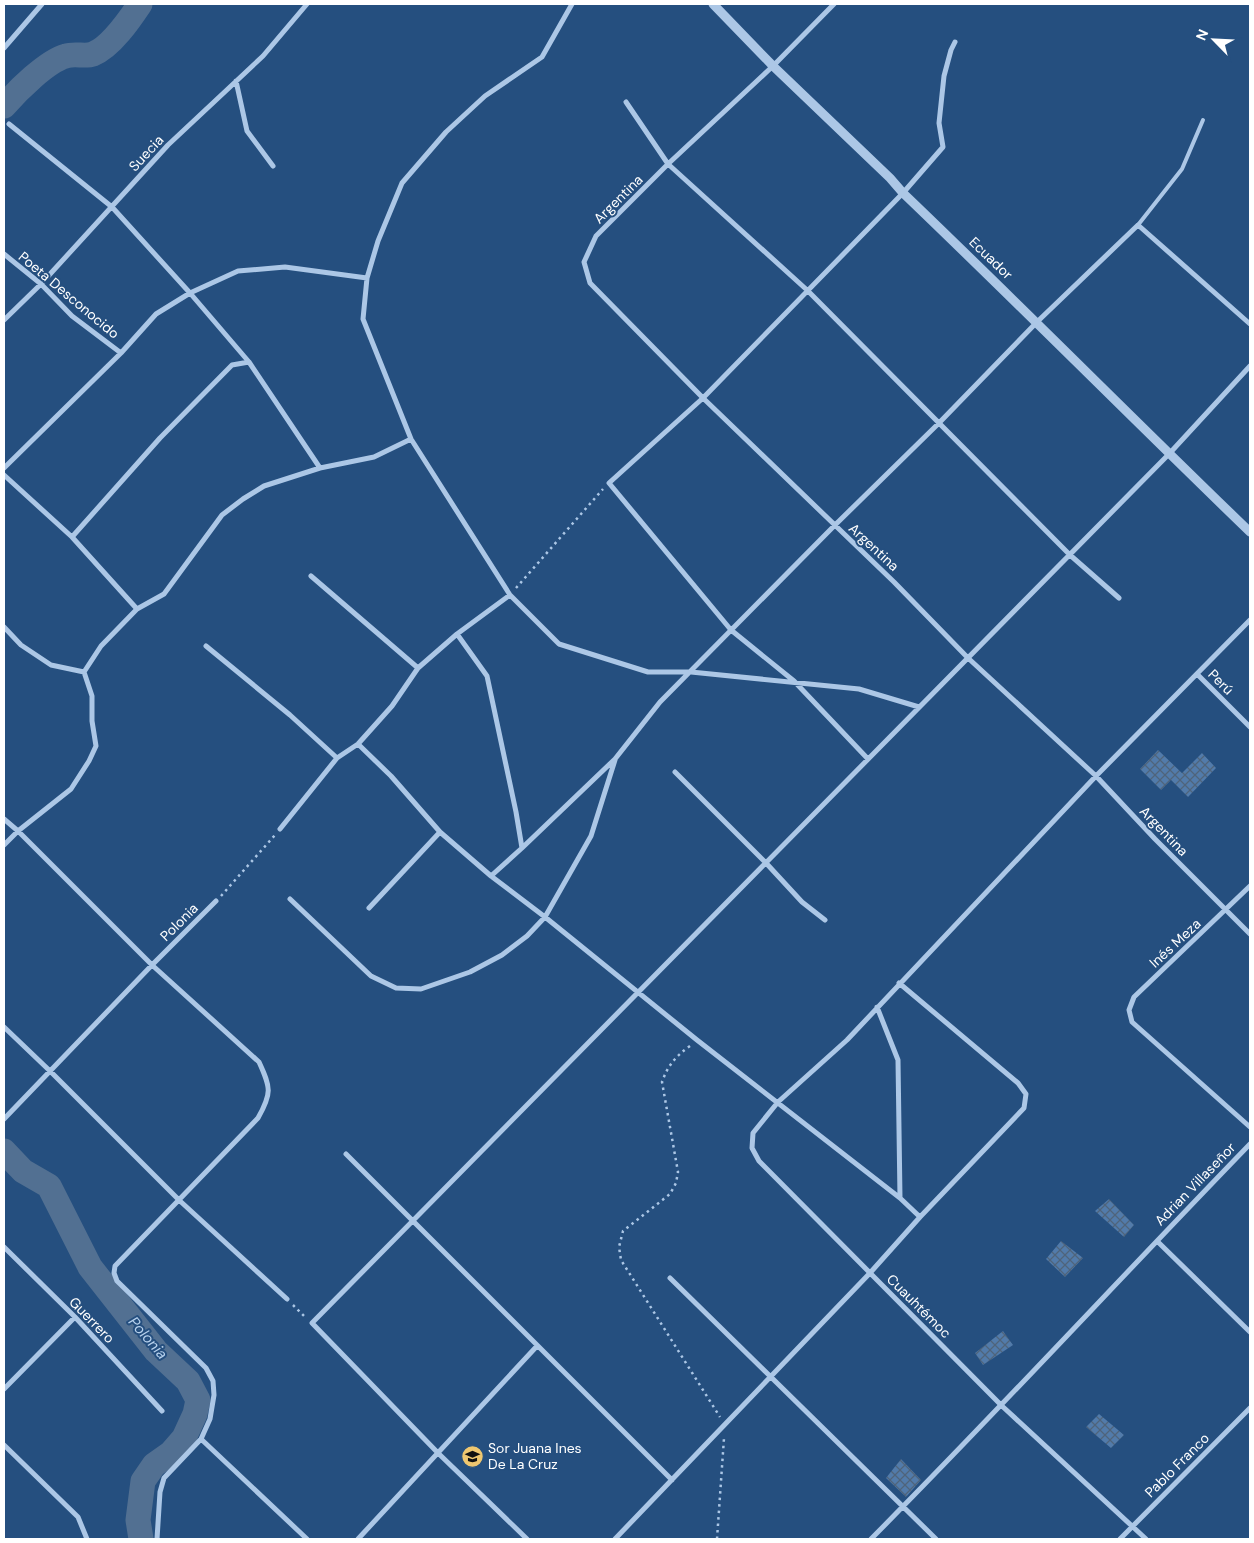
<svg xmlns="http://www.w3.org/2000/svg" width="1254" height="1543" viewBox="0 0 1254 1543" font-family="'DM Sans',sans-serif">
	<style>
		.lines { fill: none; stroke-linecap: round; stroke-linejoin: round }
		.river { stroke: #527092; stroke-width: 25 }
		.building { fill: url(#building-cross-hatch) }
		.path { stroke: #acc7e6; stroke-width: 2.5; stroke-dasharray: 2.5 4; stroke-linecap: butt }
		.service { stroke: #acc7e6; stroke-width: 4 }
		.minor { stroke: #acc7e6; stroke-width: 5 }
		.tertiary { stroke: #acc7e6; stroke-width: 9 }
		.labels { text-anchor: middle; stroke-width: 4; stroke-linejoin: round; paint-order: stroke }
		.street-label { font-size: 14px; fill: #fff; stroke: #254f7f }
		.poi-label { font-size: 14px; fill: #fff; stroke: #254f7f; text-anchor: start }
		.water-label { font-size: 15px; font-style: italic; fill: #b7d1ed; stroke: #254f7f }
	</style>
	<defs>
		<pattern id="building-cross-hatch" width="8" height="8" patternUnits="userSpaceOnUse" patternTransform="scale(1.25)"><rect width="8" height="8" fill="#527baa"/><path d="M0 0l8 8M0 8l8-8" fill="none" stroke="#4f647b"/></pattern>
	</defs>
	<rect width="100%" height="100%" fill="#254f7f"/>
	<g class="lines">
		<path class="river" d="M 4,106 C 17,91 47,61 66,56 C 75,53 85,57 93,54 C 111,47 130,19 140,4
			M 4,1151 L 23,1171 L 49,1186 L 90,1267 L 156,1351 L 188,1381 L 198,1400 L 195,1414 L 184,1438 L 171,1453 L 154,1465 L 143,1481 L 138,1520 L 141,1539"/>
	</g>
	<path class="building" d="M 1158,750 L 1182,773 L 1202,753 L 1216,768 L 1188,797 L 1171,780 L 1161,790 L 1140,769 Z
		M 1109,1199 L 1134,1225 L 1124,1237 L 1095,1211 Z
		M 1061,1241 L 1083,1258 L 1065,1277 L 1046,1259 Z
		M 1003,1331 L 1013,1345 L 983,1365 L 975,1353 Z
		M 1099,1414 L 1124,1435 L 1111,1448 L 1086,1427 Z
		M 901,1459 L 921,1480 L 906,1497 L 886,1478 Z"/>
	<g class="lines">
		<path class="path" d="M 516,588 L 603,489
			M 221,896 L 275,835
			M 690,1046 C 676,1056 668,1065 662,1082 L 678,1172 L 676,1183 L 670,1194 L 623,1231 L 619,1247 L 621,1260 L 720,1417
			M 293,1305 L 305,1317
			M 717,1539 L 724,1438"/>
		<path class="service" d="M 1138,225 L 1182,169 L 1203,120"/>
		<path class="minor" d="M 572,4 L 542,57 L 485,96 L 446,132 L 402,183 L 378,241 L 367,278 L 363,319 L 411,439 L 510,595 L 559,644 L 648,672 L 691,672 L 859,689 L 919,707
			M 834,4 L 773,66 L 668,164 L 596,236 L 584,262 L 590,283 L 703,398 L 894,582 L 968,658 L 1096,776 L 1155,839 L 1250,934
			M 4,48 L 42,4
			M 236,81 L 247,131 L 273,166
			M 626,102 L 668,164 L 807,290 L 1070,555 L 1119,598
			M 9,124 L 112,207 L 190,293 L 249,362 L 320,468
			M 4,254 L 41,284 L 72,316 L 121,353
			M 4,320 L 41,284 L 168,145 L 263,56 L 307,4
			M 4,468 L 121,353 L 156,314 L 190,293 L 238,271 L 285,267 L 367,278
			M 4,475 L 72,537 L 137,609
			M 72,537 L 160,438 L 232,365 L 249,362
			M 311,576 L 418,668
			M 4,627 L 21,645 L 51,665 L 84,672
			M 457,634 L 487,676 L 516,812 L 522,848 L 491,876
			M 206,646 L 290,715 L 337,758
			M 1197,674 L 1250,727
			M 358,744 L 391,776 L 440,832 L 491,876 L 545,917 L 697,1040 L 900,1198
			M 868,759 L 794,681 L 731,630 L 609,483 L 703,398 L 903,193 L 943,147 L 939,123 L 944,76 L 951,50 L 955,42
			M 675,772 L 766,863 L 802,902 L 825,920
			M 4,819 L 18,831 L 152,965 L 259,1062 C 271,1088 272,1093 258,1118 L 115,1266 L 114,1273 L 117,1281 L 206,1368 L 213,1381 L 214,1395 L 210,1419 L 201,1439 L 164,1478 L 160,1492 L 157,1539
			M 280,829 L 337,758 L 358,744 L 392,706 L 418,668 L 457,634 L 510,595
			M 4,845 L 18,831 L 71,789 L 89,761 L 96,746 L 92,721 L 92,696 L 84,672 L 101,646 L 137,609 L 164,594 L 222,515 L 243,499 L 264,486 L 320,468 L 374,457 L 411,439
			M 522,848 L 615,759 L 660,702 L 834,526 L 939,423 L 1037,322 L 1138,225 L 1250,324
			M 1250,886 L 1134,997 L 1129,1010 L 1132,1022 L 1250,1127
			M 290,899 L 371,976 L 396,988 L 421,989 L 470,972 L 502,955 L 527,936 L 545,917 L 591,836 L 615,760
			M 369,908 L 440,832
			M 899,983 L 1018,1083 L 1026,1094 L 1024,1108 L 920,1217
			M 4,1027 L 50,1071 L 180,1201 L 287,1299
			M 4,1119 L 152,965 L 216,901
			M 346,1154 L 672,1480
			M 1157,1241 L 1250,1332
			M 4,1247 L 75,1317 L 162,1411
			M 670,1278 L 936,1539
			M 4,1389 L 75,1317
			M 201,1439 L 307,1539
			M 4,1445 L 78,1517 L 87,1539
			M 358,1539 L 537,1346
			M 527,1539 L 438,1453 L 312,1323 L 1169,454 L 1250,366
			M 615,1539 L 870,1273 L 920,1217 L 900,1198 L 898,1060 L 877,1007
			M 871,1539 C 1000,1409 1123,1275 1250,1144
			M 1120,1539 L 1250,1408
			M 1146,1539 L 1002,1406 L 759,1161 L 752,1148 L 753,1133 L 778,1102 L 847,1040 L 1096,776 L 1250,620"/>
		<path class="tertiary" d="M 713,4 L 773,66 L 890,178 L 903,193 C 1020,305 1134,420 1250,532"/>
	</g>
	<defs>
		<symbol id="school-disc" viewBox="-11 -11 22 22"><circle r="9.5" fill="#efc770" stroke="#254f7f"/><path d="M0-5L7-2L0 1L-7-2ZM-4 1L0 2.5L4 1V4Q0 6-4 4Z" fill="#111"/></symbol>
	</defs>
	<g fill-rule="evenodd">
		<use href="#school-disc" x="460" y="1444" width="25" height="25"/>
	</g>
	<g class="labels">
		<g class="street-label">
			<text transform="translate(146 153) rotate(-47)" y="5">Suecia</text>
			<text transform="translate(618 199) rotate(-45)" y="5">Argentina</text>
			<text transform="translate(991 258) rotate(44)" y="5">Ecuador</text>
			<text transform="translate(69 295) rotate(40)" y="5">Poeta Desconocido</text>
			<text transform="translate(874 547) rotate(43)" y="5">Argentina</text>
			<text transform="translate(1221 682) rotate(45)" y="5">Perú</text>
			<text transform="translate(1164 831) rotate(46)" y="5">Argentina</text>
			<text transform="translate(179 922) rotate(-45)" y="5">Polonia</text>
			<text transform="translate(1175 943) rotate(-43)" y="5">Inés Meza</text>
			<text transform="translate(1195 1184) rotate(-46)" y="5">Adrian Villaseñor</text>
			<text transform="translate(919 1306) rotate(45)" y="5">Cuauhtémoc</text>
			<text transform="translate(92 1320) rotate(46)" y="5">Guerrero</text>
			<text transform="translate(1177 1465) rotate(-45)" y="5">Pablo Franco</text>
		</g>
		<g class="poi-label">
			<text x="488" y="1453">Sor Juana Ines<tspan x="488" dy="16">De La Cruz</tspan></text>
		</g>
		<g class="water-label">
			<text transform="translate(148 1338) rotate(49)" y="5">Polonia</text>
		</g>
	</g>
	<rect width="1254" height="1543" fill="none" stroke="#ffffff" stroke-width="10"/>
	<g transform="translate(1214 40) rotate(294)" stroke="#254f7f" stroke-width="4" paint-order="stroke">
	<path d="M0-4L9 19L0 12L-9 19Z" fill="#ffffff"/>
	<text y="-8" font-size="14" font-weight="bold" text-anchor="middle" fill="#ffffff">N</text>
	</g>
</svg>
